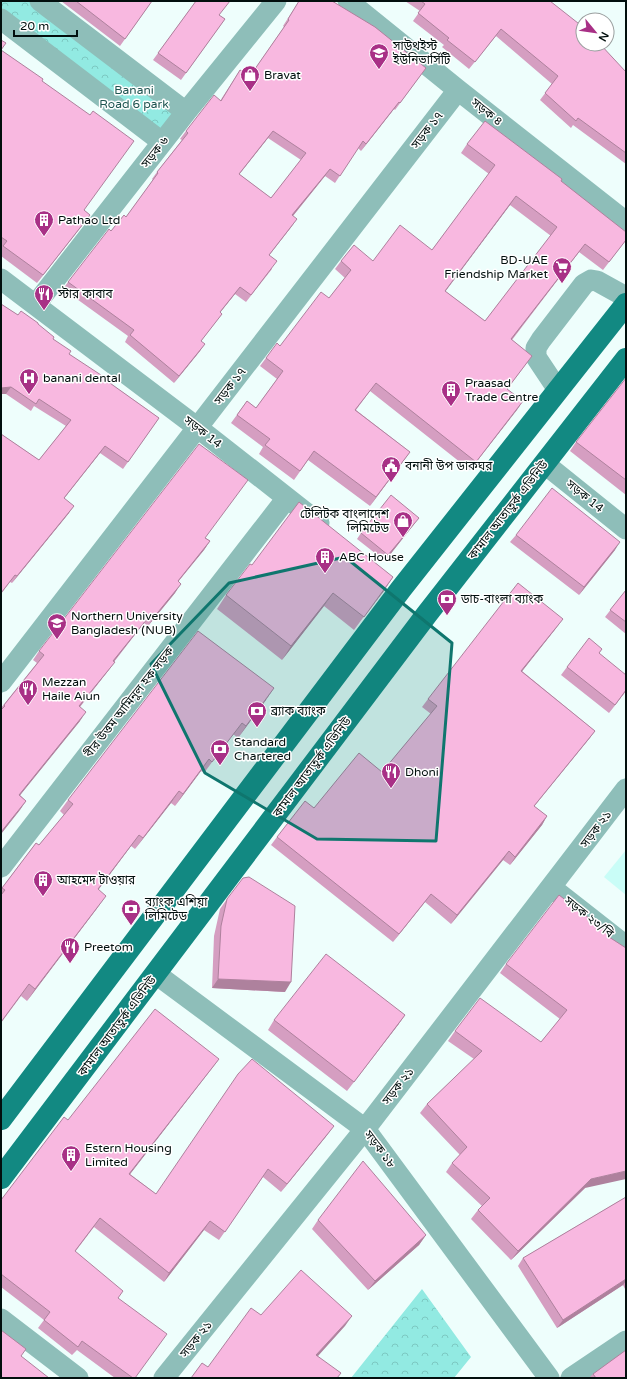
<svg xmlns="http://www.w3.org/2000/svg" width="627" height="1379" viewBox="0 0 627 1379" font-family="'Varela Round','Noto Sans Bengali',sans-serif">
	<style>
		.built { fill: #c9fdf7 }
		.park { fill: url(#park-crowns) }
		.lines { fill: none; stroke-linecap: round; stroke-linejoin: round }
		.minor { stroke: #8ebeb9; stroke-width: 21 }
		.major { stroke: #128982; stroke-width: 22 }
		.wall { fill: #d59ec1; fill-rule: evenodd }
		.shaded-wall { fill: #ae819d }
		.building { fill: #f8b8e0; stroke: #ae819d; fill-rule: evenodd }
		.marked { fill: #0f766e; fill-opacity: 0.2; stroke: #0f766e; stroke-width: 3; stroke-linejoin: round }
		.labels { text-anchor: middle; stroke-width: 3; stroke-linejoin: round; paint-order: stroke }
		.poi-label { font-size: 12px; fill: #020f0e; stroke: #fff; text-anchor: start }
		.park-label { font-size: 12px; fill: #205652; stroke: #fff }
		.street-label { font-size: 12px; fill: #020f0e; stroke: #fff }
	</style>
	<defs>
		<pattern id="park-crowns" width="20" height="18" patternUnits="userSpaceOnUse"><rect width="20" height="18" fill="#92eae2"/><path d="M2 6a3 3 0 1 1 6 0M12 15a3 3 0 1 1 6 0" fill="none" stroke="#7cc8c1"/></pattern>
	</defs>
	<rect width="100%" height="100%" fill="#eefefc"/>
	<path class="built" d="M 626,850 L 626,895 L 604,877 Z"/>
	<path class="park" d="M 1,1 L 40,1 L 186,112 L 162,142 L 1,19 Z
		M 422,1289 L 471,1357 L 454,1378 L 351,1378 Z"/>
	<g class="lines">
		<path class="minor" d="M 40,1 L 186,112
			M 348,1 L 458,90 L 626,222
			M 1,19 L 162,142
			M 1,279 L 198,428 L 319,523
			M 36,304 L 186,112 L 276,1
			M 558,390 L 536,357 L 536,348 L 541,340 L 584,284 L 591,280 L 597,281 L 626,297
			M 545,464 L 626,529
			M 1,682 L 458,90
			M 1,867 L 287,498
			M 552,888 L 626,946
			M 156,974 L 365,1129 L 549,1378
			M 1,1319 L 78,1378
			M 164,1378 L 365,1129 L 626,789
			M 571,1378 L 626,1341"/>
		<path class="major" d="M 1,1119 L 401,589 L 626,304
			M 1,1178 L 427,614 L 626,359"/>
	</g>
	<path class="wall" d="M 61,1 L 152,1 L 120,46 Z
		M 196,1 L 225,19 L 181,80 L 153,60 Z
		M 299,1 L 332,1 L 426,68 L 395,110 L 394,109 L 361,151 L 358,148 L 335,183 L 325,176 L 293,216 L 292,226 L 269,255 L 272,269 L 246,302 L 235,294 L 220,312 L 222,314 L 201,341 L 200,351 L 174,383 L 125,342 L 128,336 L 63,289 L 68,282 L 111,231 L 126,217 L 153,180 L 152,179 L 157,172 L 182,140 L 180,139 L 186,131 L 220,101 L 240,70 L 250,76 L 284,27 L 283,26 ZM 268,138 L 301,160 L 271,198 L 239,174 Z
		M 405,1 L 550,1 L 626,72 L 626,164 L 573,125 L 571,128 L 540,100 L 552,84 L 496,36 L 469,69 L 442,47 L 444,45 L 413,21 L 420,11 Z
		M 1,40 L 1,50 L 42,81 L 84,210 L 90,215 L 37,283 L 1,256 Z
		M 467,144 L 561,181 L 626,240 L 603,270 L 579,252 L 512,340 L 532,356 L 507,389 L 523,401 L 470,470 L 370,391 L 356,410 L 410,452 L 370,506 L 308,460 L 294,480 L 259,454 L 263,447 L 231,423 L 247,401 L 256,408 L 277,379 L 260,366 L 266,358 L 280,346 L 329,298 L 345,278 L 335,269 L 341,261 L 373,261 L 432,250 L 489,174 L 461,153 ZM 510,205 L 551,236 L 485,321 L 445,291 Z
		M 1,304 L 18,315 L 38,324 L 69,354 L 159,418 L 123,469 L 100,453 L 64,498 L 69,513 L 12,583 L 10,582 L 1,594 L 1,434 L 39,460 L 66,426 L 34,406 L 31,411 L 6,394 L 1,394 Z
		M 626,378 L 626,495 L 570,451 L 576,442 Z
		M 415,523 L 385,561 L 357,539 L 361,533 Z
		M 516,535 L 615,550 L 579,595 L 510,542 Z
		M 206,538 L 210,541 L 204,550 L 178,582 L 175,593 L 148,626 L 144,623 L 114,662 L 108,671 L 80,707 L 80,721 L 20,795 L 26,801 L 1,834 L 1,708 L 37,663 L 33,660 L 39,651 Z
		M 252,565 L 393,577 L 354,630 L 324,606 L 282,660 L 217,609 L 226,595 Z
		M 626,590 L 626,634 L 605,617 Z
		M 557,627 L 522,671 L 595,731 L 589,739 L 534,806 L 547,816 L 542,825 L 510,865 L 503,860 L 451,924 L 425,902 L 393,942 L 271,845 L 277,837 L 314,808 L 382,772 L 431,714 L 422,707 L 428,699 Z
		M 602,649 L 599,653 L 626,691 L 609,713 L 561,675 L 567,667 Z
		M 266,700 L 238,738 L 233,734 L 204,773 L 201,771 L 175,806 L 171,803 L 135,849 L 131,846 L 98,890 L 98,907 L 27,1001 L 21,996 L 1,1023 L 1,889 L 36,843 L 39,845 L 64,815 L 60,811 L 68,800 Z
		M 227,899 L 285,992 L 212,988 L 214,936 L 220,909 Z
		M 609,937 L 585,1188 L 511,1260 L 471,1219 L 478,1210 L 482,1206 L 446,1172 L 452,1163 L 460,1155 L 420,1113 L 427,1104 L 474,1059 L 448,1041 L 455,1031 L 541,1042 L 560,1019 L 500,973 L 506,964 Z
		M 405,1015 L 398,1025 L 347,1091 L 268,1030 L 274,1020 Z
		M 219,1059 L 130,1174 L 156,1194 L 328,1134 L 281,1192 L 263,1177 L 219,1240 L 204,1230 L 164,1282 L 94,1227 L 75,1252 L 118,1299 L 135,1378 L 115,1378 L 77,1350 L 72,1355 L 38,1328 L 44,1320 L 1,1287 L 1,1200 L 68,1120 Z
		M 626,1197 L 626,1291 L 623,1285 L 557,1328 L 518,1266 L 523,1258 Z
		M 318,1220 L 426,1235 L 419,1245 L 368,1290 L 312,1229 Z
		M 593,1374 L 626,1378 L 589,1378 Z"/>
	<path class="shaded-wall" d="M 399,102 L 394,109 L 361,151 L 366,144 Z
		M 273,131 L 268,138 L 234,181 L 239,174 Z
		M 330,169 L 325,176 L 287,223 L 292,215 Z
		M 516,196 L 510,205 L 439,300 L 445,291 Z
		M 90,215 L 85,222 L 37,283 L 43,275 Z
		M 297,219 L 292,226 L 264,262 L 269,255 Z
		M 585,244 L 579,252 L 505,348 L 511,339 Z
		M 240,287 L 235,294 L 215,319 L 220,312 Z
		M 205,344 L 200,351 L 174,383 L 179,376 Z
		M 11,387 L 6,394 L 1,394 L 1,388 Z
		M 523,401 L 517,410 L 470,470 L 476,462 Z
		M 105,446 L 100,453 L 59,505 L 64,498 Z
		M 410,452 L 404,460 L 370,506 L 376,497 Z
		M 74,506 L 69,513 L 12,583 L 17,576 Z
		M 419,518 L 415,523 L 385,561 L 388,555 Z
		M 210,541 L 204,550 L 171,590 L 178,581 Z
		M 620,542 L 615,550 L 579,595 L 584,587 Z
		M 393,577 L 384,591 L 354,630 L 364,617 Z
		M 181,584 L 175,593 L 148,626 L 154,617 Z
		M 333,593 L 324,606 L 282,660 L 291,646 Z
		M 151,614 L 144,623 L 107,670 L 113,661 Z
		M 563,619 L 557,627 L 516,679 L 521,671 Z
		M 115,662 L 108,671 L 73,715 L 79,706 Z
		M 274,688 L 266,700 L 238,738 L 246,726 Z
		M 626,690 L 626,691 L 609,713 L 615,705 Z
		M 86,712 L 80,721 L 13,804 L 19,795 Z
		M 595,731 L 589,739 L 528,814 L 534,806 Z
		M 209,759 L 201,771 L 175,806 L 183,794 Z
		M 179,791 L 171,803 L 135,849 L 143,838 Z
		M 26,801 L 20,810 L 1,834 L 1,832 Z
		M 547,816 L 542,825 L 510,865 L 515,857 Z
		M 139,835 L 131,846 L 90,901 L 98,889 Z
		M 509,851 L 503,860 L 451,924 L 457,915 Z
		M 431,894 L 425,902 L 393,942 L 399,934 Z
		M 106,896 L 98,907 L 27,1001 L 35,989 Z
		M 218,979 L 291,982 L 285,992 L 212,988 Z
		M 405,1015 L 398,1025 L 347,1091 L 354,1082 Z
		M 219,1059 L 213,1067 L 124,1182 L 129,1174 Z
		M 334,1126 L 328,1134 L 281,1192 L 287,1184 Z
		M 626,1171 L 626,1179 L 585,1188 L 511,1260 L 518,1251 L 591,1179 Z
		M 210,1221 L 204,1230 L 164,1282 L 169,1273 Z
		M 426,1235 L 419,1245 L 368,1290 L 375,1281 Z
		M 626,1279 L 626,1281 L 623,1285 L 557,1328 L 563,1320 Z
		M 352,1316 L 345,1326 L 309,1366 L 316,1355 Z"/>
	<path class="building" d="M 76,1 L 152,1 L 125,39 Z
		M 196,1 L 230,1 L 219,15 L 225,19 L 186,73 L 158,53 Z
		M 299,1 L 332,1 L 375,27 L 426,68 L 400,103 L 399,102 L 366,144 L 363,141 L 340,176 L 330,169 L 292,215 L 297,219 L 269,255 L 277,261 L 251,295 L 240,287 L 220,312 L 222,314 L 201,341 L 205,344 L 179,376 L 130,335 L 134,330 L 68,282 L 109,229 L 111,231 L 124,215 L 126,217 L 158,173 L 157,172 L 188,133 L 186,131 L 214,95 L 221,101 L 240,70 L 250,76 L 289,20 L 288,19 ZM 273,131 L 306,153 L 271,198 L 239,174 Z
		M 421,1 L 550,1 L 583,27 L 583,44 L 600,44 L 626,72 L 626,153 L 578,118 L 576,121 L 545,93 L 558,76 L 501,29 L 475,62 L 447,40 L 449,38 L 418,13 L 425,4 Z
		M 1,40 L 6,43 L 1,50 L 43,79 L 42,81 L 90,115 L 93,111 L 134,141 L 84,210 L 90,215 L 43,275 L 3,246 L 7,241 L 1,237 Z
		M 485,121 L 562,179 L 561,181 L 626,232 L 626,240 L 609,262 L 585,244 L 511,339 L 532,356 L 507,389 L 523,401 L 476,462 L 376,383 L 355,410 L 410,452 L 376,497 L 314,451 L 300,471 L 265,445 L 270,439 L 237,415 L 247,401 L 256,408 L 283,371 L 266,358 L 277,343 L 280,346 L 321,292 L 329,298 L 351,270 L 341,261 L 354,245 L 373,261 L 400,225 L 432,250 L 495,165 L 467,144 ZM 516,196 L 557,227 L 485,321 L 445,291 Z
		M 1,304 L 18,315 L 21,311 L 38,323 L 38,324 L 54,337 L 53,339 L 71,351 L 69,354 L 101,375 L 100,376 L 159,418 L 128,462 L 105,446 L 64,498 L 74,506 L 17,576 L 15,575 L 1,593 L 1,434 L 39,460 L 71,420 L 39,399 L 36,404 L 11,387 L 1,388 Z
		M 626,378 L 626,480 L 576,442 Z
		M 199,444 L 248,480 L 205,538 L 210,541 L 178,581 L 181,584 L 154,617 L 151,614 L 113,661 L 115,662 L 79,706 L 86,712 L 19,795 L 26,801 L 1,832 L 1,710 L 5,706 L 4,705 L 44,655 L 39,651 Z
		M 552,488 L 620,542 L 584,587 L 516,535 Z
		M 391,495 L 419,518 L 388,555 L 361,533 Z
		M 299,502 L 393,577 L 364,617 L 333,593 L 291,646 L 226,595 L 250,564 L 252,565 Z
		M 518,583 L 563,619 L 521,671 L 595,731 L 534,806 L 547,816 L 515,857 L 509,851 L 457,915 L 431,894 L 399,934 L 277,837 L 305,801 L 314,808 L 359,753 L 382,772 L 437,706 L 428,699 Z
		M 626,590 L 626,622 L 610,610 Z
		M 198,631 L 274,688 L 246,726 L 242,723 L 212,762 L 209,759 L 183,794 L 179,791 L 143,838 L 139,835 L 98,889 L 106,896 L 35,989 L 29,984 L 1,1022 L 1,895 L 5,890 L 2,888 L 36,843 L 39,845 L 73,804 L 68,800 Z
		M 589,638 L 602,649 L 599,653 L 626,675 L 626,690 L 615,705 L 567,667 Z
		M 249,877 L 295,906 L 291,982 L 218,979 L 221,926 L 227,899 L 243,878 Z
		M 559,895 L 611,935 L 609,937 L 626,948 L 626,1171 L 591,1179 L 518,1251 L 478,1210 L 490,1198 L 452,1163 L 467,1147 L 427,1104 L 482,1051 L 455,1031 L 480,998 L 541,1042 L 567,1010 L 506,964 Z
		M 326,954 L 405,1015 L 354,1082 L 274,1020 Z
		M 155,1009 L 219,1059 L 129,1174 L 156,1194 L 238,1074 L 252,1059 L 334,1126 L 287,1184 L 268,1169 L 225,1232 L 210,1221 L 169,1273 L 100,1218 L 75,1251 L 123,1291 L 118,1298 L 167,1334 L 135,1378 L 133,1378 L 82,1341 L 78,1347 L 44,1320 L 50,1312 L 1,1274 L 1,1200 L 64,1117 L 68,1120 Z
		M 363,1161 L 426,1235 L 375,1281 L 318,1220 Z
		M 626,1197 L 626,1279 L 563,1320 L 523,1258 Z
		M 301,1270 L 352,1316 L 316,1355 L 341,1373 L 337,1378 L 191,1378 L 202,1363 L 208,1367 L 251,1308 L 261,1315 Z
		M 1,1330 L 26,1349 L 21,1356 L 49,1378 L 1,1378 Z
		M 626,1350 L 626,1378 L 596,1378 L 593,1374 Z"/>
	<path class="marked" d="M 345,557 L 452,643 L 436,841 L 317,839 L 205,773 L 151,664 L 229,583 Z"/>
	<defs>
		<symbol id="university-pin" viewBox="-11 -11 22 30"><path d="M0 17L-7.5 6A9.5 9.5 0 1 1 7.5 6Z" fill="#a83086" stroke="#fff"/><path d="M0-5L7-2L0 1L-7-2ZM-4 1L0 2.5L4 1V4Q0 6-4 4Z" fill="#fff"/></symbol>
		<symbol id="shop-pin" viewBox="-11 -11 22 30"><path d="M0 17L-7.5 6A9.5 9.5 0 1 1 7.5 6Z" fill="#a83086" stroke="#fff"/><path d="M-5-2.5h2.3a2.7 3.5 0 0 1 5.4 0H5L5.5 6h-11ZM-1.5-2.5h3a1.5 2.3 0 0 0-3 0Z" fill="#fff"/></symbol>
		<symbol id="building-pin" viewBox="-11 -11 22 30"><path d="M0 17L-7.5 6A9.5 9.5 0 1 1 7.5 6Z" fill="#a83086" stroke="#fff"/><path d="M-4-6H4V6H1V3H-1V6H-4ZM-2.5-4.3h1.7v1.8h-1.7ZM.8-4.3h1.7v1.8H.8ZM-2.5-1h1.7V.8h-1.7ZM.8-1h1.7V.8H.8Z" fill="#fff"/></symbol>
		<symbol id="supermarket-pin" viewBox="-11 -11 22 30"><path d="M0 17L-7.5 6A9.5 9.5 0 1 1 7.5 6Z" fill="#a83086" stroke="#fff"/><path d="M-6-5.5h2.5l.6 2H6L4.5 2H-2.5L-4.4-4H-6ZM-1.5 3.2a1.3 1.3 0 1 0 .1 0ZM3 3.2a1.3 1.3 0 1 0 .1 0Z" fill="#fff"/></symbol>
		<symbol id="restaurant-pin" viewBox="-11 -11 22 30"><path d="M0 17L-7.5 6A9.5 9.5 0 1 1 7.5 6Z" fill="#a83086" stroke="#fff"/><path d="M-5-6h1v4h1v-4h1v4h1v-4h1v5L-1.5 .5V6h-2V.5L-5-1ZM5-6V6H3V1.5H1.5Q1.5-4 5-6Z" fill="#fff"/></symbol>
		<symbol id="hospital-pin" viewBox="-11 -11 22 30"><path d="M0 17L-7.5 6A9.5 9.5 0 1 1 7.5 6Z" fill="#a83086" stroke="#fff"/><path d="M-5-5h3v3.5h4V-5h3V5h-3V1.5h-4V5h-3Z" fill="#fff"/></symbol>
		<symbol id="civic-pin" viewBox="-11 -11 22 30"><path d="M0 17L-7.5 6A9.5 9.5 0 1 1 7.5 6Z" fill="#a83086" stroke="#fff"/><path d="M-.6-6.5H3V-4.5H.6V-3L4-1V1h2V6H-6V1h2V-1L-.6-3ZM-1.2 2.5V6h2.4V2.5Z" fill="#fff"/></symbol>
		<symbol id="bank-pin" viewBox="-11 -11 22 30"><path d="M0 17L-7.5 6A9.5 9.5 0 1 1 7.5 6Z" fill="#a83086" stroke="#fff"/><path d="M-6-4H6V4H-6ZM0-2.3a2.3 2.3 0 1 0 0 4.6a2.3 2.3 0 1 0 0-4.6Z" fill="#fff"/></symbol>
	</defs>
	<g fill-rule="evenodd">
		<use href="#university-pin" x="368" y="42" width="22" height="30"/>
		<use href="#shop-pin" x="239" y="64" width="22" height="30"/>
		<use href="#building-pin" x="33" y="209" width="22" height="30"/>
		<use href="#supermarket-pin" x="551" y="256" width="22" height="30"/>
		<use href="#restaurant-pin" x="33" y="283" width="22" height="30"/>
		<use href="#hospital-pin" x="18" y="367" width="22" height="30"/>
		<use href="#building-pin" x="440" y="379" width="22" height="30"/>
		<use href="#civic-pin" x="380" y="455" width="22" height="30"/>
		<use href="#shop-pin" x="392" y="510" width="22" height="30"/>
		<use href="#building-pin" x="314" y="546" width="22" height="30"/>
		<use href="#bank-pin" x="436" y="588" width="22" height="30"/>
		<use href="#university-pin" x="46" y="612" width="22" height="30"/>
		<use href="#restaurant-pin" x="17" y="678" width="22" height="30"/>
		<use href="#bank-pin" x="246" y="700" width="22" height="30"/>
		<use href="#bank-pin" x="209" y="738" width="22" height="30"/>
		<use href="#restaurant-pin" x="380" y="761" width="22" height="30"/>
		<use href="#building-pin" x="32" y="869" width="22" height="30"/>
		<use href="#bank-pin" x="120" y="898" width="22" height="30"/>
		<use href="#restaurant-pin" x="59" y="936" width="22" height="30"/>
		<use href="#building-pin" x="60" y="1144" width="22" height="30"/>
	</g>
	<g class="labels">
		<g class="poi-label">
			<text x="393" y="50">সাউথইস্ট<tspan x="393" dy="14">ইউনিভার্সিটি</tspan></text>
			<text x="264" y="79">Bravat</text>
			<text x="58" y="224">Pathao Ltd</text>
			<text x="548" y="264" text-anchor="end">BD-UAE<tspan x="548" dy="14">Friendship Market</tspan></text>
			<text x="58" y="298">স্টার কাবাব</text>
			<text x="43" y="382">banani dental</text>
			<text x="465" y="387">Praasad<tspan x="465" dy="14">Trade Centre</tspan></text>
			<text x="405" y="470">বনানী উপ ডাকঘর</text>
			<text x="389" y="518" text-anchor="end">টেলিটক বাংলাদেশ<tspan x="389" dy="14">লিমিটেড</tspan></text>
			<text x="339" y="561">ABC House</text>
			<text x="461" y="603">ডাচ-বাংলা ব্যাংক</text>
			<text x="71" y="620">Northern University<tspan x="71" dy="14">Bangladesh (NUB)</tspan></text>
			<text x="42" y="686">Mezzan<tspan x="42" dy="14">Haile Aiun</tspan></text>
			<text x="271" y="715">ব্র্যাক ব্যাংক</text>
			<text x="234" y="746">Standard<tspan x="234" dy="14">Chartered</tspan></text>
			<text x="405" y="776">Dhoni</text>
			<text x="57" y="884">আহমেদ টাওয়ার</text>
			<text x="145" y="906">ব্যাংক এশিয়া<tspan x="145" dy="14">লিমিটেড</tspan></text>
			<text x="84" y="951">Preetom</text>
			<text x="85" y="1152">Estern Housing<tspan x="85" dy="14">Limited</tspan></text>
		</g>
		<g class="park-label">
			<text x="134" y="94">Banani<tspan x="134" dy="14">Road 6 park</tspan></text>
		</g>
		<g class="street-label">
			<text transform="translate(487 112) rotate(38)" y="4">সড়ক ৪</text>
			<text transform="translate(427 130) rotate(-52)" y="4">সড়ক ১৭</text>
			<text transform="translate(155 152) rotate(-52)" y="4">সড়ক ৬</text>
			<text transform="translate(230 386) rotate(-52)" y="4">সড়ক ১৭</text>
			<text transform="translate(203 432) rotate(38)" y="4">সড়ক 14</text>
			<text transform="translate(585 496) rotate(39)" y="4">সড়ক 14</text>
			<text transform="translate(508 510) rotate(-52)" y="4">কামাল আতাতুর্ক এভিনিউ</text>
			<text transform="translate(129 702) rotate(-52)" y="4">বীর উত্তম আমিনুল হক সড়ক</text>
			<text transform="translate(312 767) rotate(-53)" y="4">কামাল আতাতুর্ক এভিনিউ</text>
			<text transform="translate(596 829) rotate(-53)" y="4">সড়ক ২১</text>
			<text transform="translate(589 917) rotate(38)" y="4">সড়ক ২৩/বি</text>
			<text transform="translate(117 1026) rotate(-53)" y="4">কামাল আতাতুর্ক এভিনিউ</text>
			<text transform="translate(398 1086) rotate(-52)" y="4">সড়ক ২১</text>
			<text transform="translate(380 1149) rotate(53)" y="4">সড়ক ১৮</text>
			<text transform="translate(196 1339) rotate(-51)" y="4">সড়ক ২১</text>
		</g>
	</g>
	<rect width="627" height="1379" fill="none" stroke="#020f0e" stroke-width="4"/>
	<g transform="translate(595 32) rotate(119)"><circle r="19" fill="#ffffff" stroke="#9a9f9f"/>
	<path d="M0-3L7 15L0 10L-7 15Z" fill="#a83086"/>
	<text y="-6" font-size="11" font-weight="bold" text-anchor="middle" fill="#020f0e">N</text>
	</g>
	<path d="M14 30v6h63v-6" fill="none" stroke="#020f0e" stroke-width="2"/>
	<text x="20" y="30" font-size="12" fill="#020f0e" stroke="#ffffff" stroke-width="3" paint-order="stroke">20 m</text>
</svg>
